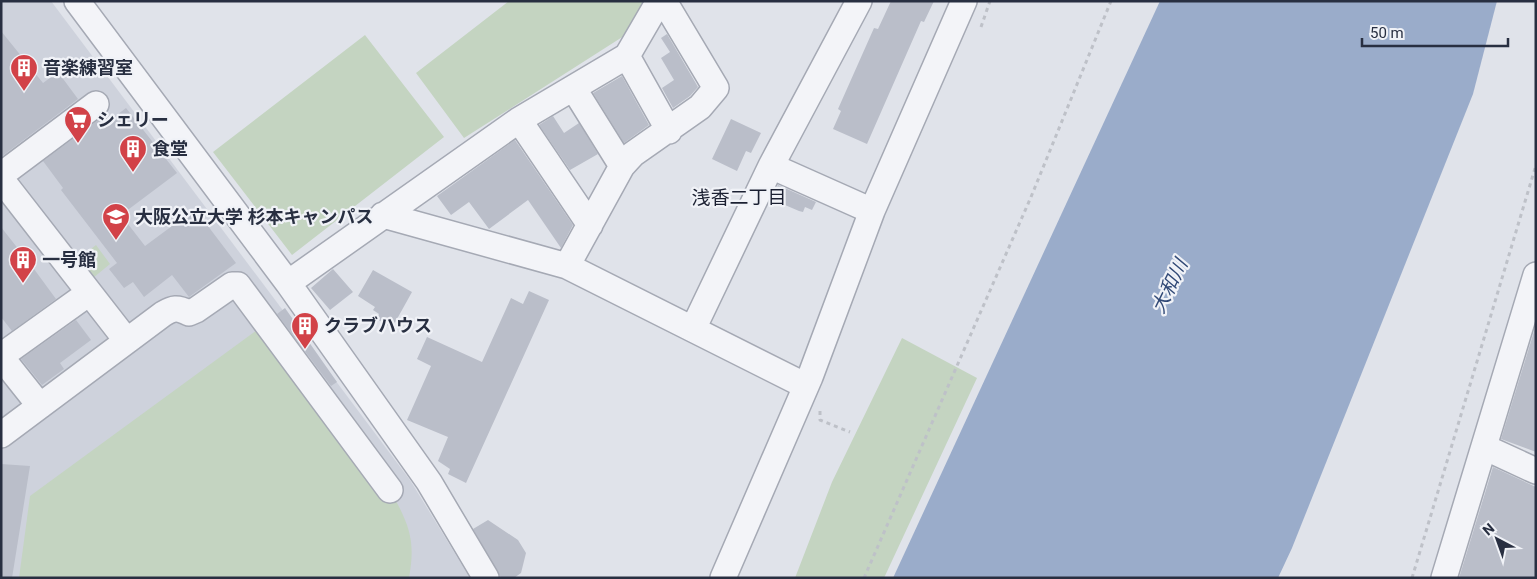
<svg xmlns="http://www.w3.org/2000/svg" width="1537" height="579" viewBox="0 0 1537 579" font-family="Roboto,'Noto Sans JP',sans-serif">
	<style>
		.built { fill: #ced2dc }
		.green { fill: #c4d4c1 }
		.water { fill: #9aacca }
		.building { fill: #babec9 }
		.lines { fill: none; stroke-linecap: round; stroke-linejoin: round }
		.minor-casing { stroke: #a5a9b4; stroke-width: 28 }
		.path { stroke: #bec1c8; stroke-width: 3; stroke-dasharray: 4 4; stroke-linecap: butt }
		.minor { stroke: #f3f4f8; stroke-width: 25 }
		.labels { text-anchor: middle; stroke-width: 4.5; stroke-linejoin: round; paint-order: stroke }
		.poi-label { font-size: 18px; font-weight: bold; fill: #282f41; stroke: #f0f2f7; text-anchor: start }
		.neighbourhood-label { font-size: 19px; fill: #1b2032; stroke: #f0f2f7 }
		.water-label { font-size: 19px; font-style: italic; fill: #314976; stroke: #f0f2f7 }
	</style>
	<rect width="100%" height="100%" fill="#e0e3ea"/>
	<path class="built" d="M 1,1 L 51,1 L 410,480 L 470,578 L 1,578 Z"/>
	<path class="green" d="M 509,1 L 647,1 L 627,34 L 464,138 L 416,73 Z
		M 365,35 L 444,137 L 292,255 L 213,152 Z
		M 96,245 L 110,264 L 93,278 L 78,259 Z
		M 264,325 L 395,499 C 411,529 415,544 409,578 L 19,578 L 30,496 Z
		M 902,338 L 977,378 L 884,578 L 795,578 L 832,482 Z"/>
	<path class="water" d="M 1160,1 L 1497,1 L 1473,94 L 1292,548 L 1278,578 L 893,578 Z"/>
	<path class="building" d="M 891,1 L 934,1 L 924,22 L 921,21 L 867,144 L 833,129 L 841,111 L 838,109 L 874,28 L 878,29 Z
		M 1,31 L 43,83 L 58,72 L 78,99 L 1,157 Z
		M 667,34 L 698,87 L 690,96 L 673,108 L 662,88 L 674,80 L 661,58 L 670,52 L 661,38 Z
		M 622,76 L 649,125 L 624,143 L 593,93 Z
		M 126,108 L 177,173 L 121,215 L 145,246 L 195,209 L 236,263 L 189,297 L 172,275 L 144,297 L 133,282 L 124,288 L 109,269 L 117,263 L 61,190 L 63,188 L 43,161 L 105,115 L 109,121 Z
		M 553,116 L 564,133 L 579,123 L 598,154 L 570,170 L 539,125 Z
		M 731,119 L 761,133 L 751,153 L 746,151 L 737,171 L 712,159 Z
		M 515,140 L 573,225 L 561,248 L 528,200 L 489,229 L 469,202 L 451,215 L 437,196 Z
		M 778,185 L 816,202 L 812,210 L 805,207 L 803,212 L 799,211 L 771,199 Z
		M 1,227 L 23,255 L 34,257 L 34,269 L 56,299 L 12,331 L 1,317 Z
		M 333,269 L 353,292 L 330,310 L 311,288 Z
		M 373,270 L 412,292 L 392,328 L 377,319 L 379,314 L 373,310 L 375,307 L 358,296 Z
		M 529,291 L 549,300 L 466,483 L 448,474 L 450,469 L 438,461 L 448,437 L 407,420 L 431,366 L 417,359 L 427,337 L 482,362 L 511,298 L 523,304 Z
		M 285,308 L 337,382 L 331,386 L 277,314 Z
		M 76,320 L 91,340 L 60,363 L 64,369 L 42,385 L 21,359 Z
		M 1536,325 L 1536,452 L 1501,439 Z
		M 1,464 L 30,466 L 12,578 L 1,578 Z
		M 1493,467 L 1536,487 L 1536,578 L 1459,578 Z
		M 488,520 L 518,540 L 526,553 L 521,573 L 514,578 L 501,578 L 473,529 Z"/>
	<g class="lines">
		<defs>
			<path id="minor" d="M 77,1 L 288,283 L 429,482 L 486,578
				M 627,56 L 669,131
				M 574,89 L 622,166
				M 519,120 L 590,225
				M 771,166 L 872,211
				M 1,175 L 96,104
				M 1,179 L 127,341
				M 383,215 L 567,266 L 806,386
				M 567,266 L 622,166 L 633,154 L 700,107 L 716,88 L 664,1
				M 288,283 L 519,120 L 627,56 L 659,1
				M 693,329 L 771,166 L 859,1
				M 1,356 L 89,293
				M 1,357 L 40,406
				M 1,435 L 163,314 C 173,308 177,307 189,313 L 196,310 L 232,285 L 238,285 L 390,490
				M 1484,447 L 1536,471
				M 723,578 L 810,377 L 872,211 L 964,1
				M 1444,578 L 1536,275"/>
		</defs>
		<use href="#minor" class="minor-casing"/>
		<path class="path" d="M 981,27 L 990,1
			M 820,411 L 820,420 L 850,432
			M 864,578 L 1031,197 L 1111,1
			M 1412,578 L 1536,165"/>
		<use href="#minor" class="minor"/>
	</g>
	<defs>
		<symbol id="building-pin" viewBox="-11 -11 22 30"><path d="M0 17L-7.5 6A9.5 9.5 0 1 1 7.5 6Z" fill="#d24248" stroke="#f0f2f7"/><path d="M-4-6H4V6H1V3H-1V6H-4ZM-2.5-4.3h1.7v1.8h-1.7ZM.8-4.3h1.7v1.8H.8ZM-2.5-1h1.7V.8h-1.7ZM.8-1h1.7V.8H.8Z" fill="#fff"/></symbol>
		<symbol id="supermarket-pin" viewBox="-11 -11 22 30"><path d="M0 17L-7.5 6A9.5 9.5 0 1 1 7.5 6Z" fill="#d24248" stroke="#f0f2f7"/><path d="M-6-5.5h2.5l.6 2H6L4.5 2H-2.5L-4.4-4H-6ZM-1.5 3.2a1.3 1.3 0 1 0 .1 0ZM3 3.2a1.3 1.3 0 1 0 .1 0Z" fill="#fff"/></symbol>
		<symbol id="university-pin" viewBox="-11 -11 22 30"><path d="M0 17L-7.5 6A9.5 9.5 0 1 1 7.5 6Z" fill="#d24248" stroke="#f0f2f7"/><path d="M0-5L7-2L0 1L-7-2ZM-4 1L0 2.5L4 1V4Q0 6-4 4Z" fill="#fff"/></symbol>
	</defs>
	<g fill-rule="evenodd">
		<use href="#building-pin" x="8" y="52" width="32" height="43"/>
		<use href="#supermarket-pin" x="62" y="104" width="32" height="43"/>
		<use href="#building-pin" x="117" y="133" width="32" height="43"/>
		<use href="#university-pin" x="100" y="201" width="32" height="43"/>
		<use href="#building-pin" x="7" y="244" width="32" height="43"/>
		<use href="#building-pin" x="289" y="310" width="32" height="43"/>
	</g>
	<g class="labels">
		<g class="poi-label">
			<text x="43" y="74">音楽練習室</text>
			<text x="97" y="126">シェリー</text>
			<text x="152" y="155">食堂</text>
			<text x="135" y="223">大阪公立大学 杉本キャンパス</text>
			<text x="42" y="266">一号館</text>
			<text x="324" y="332">クラブハウス</text>
		</g>
		<g class="neighbourhood-label">
			<text x="739" y="204">浅香二丁目</text>
		</g>
		<g class="water-label">
			<text transform="translate(1169 286) rotate(-64)" y="7">大和川</text>
		</g>
	</g>
	<rect width="1537" height="579" fill="none" stroke="#282f41" stroke-width="5"/>
	<g transform="translate(1497 539) rotate(319)" stroke="#f0f2f7" stroke-width="4" paint-order="stroke">
	<path d="M0-4L9 19L0 12L-9 19Z" fill="#282f41"/>
	<text y="-8" font-size="14" font-weight="bold" text-anchor="middle" fill="#282f41">N</text>
	</g>
	<path d="M1362 38v8h146v-8" fill="none" stroke="#282f41" stroke-width="2.5"/>
	<text x="1370" y="38" font-size="15" fill="#282f41" stroke="#f0f2f7" stroke-width="4" paint-order="stroke">50 m</text>
</svg>
